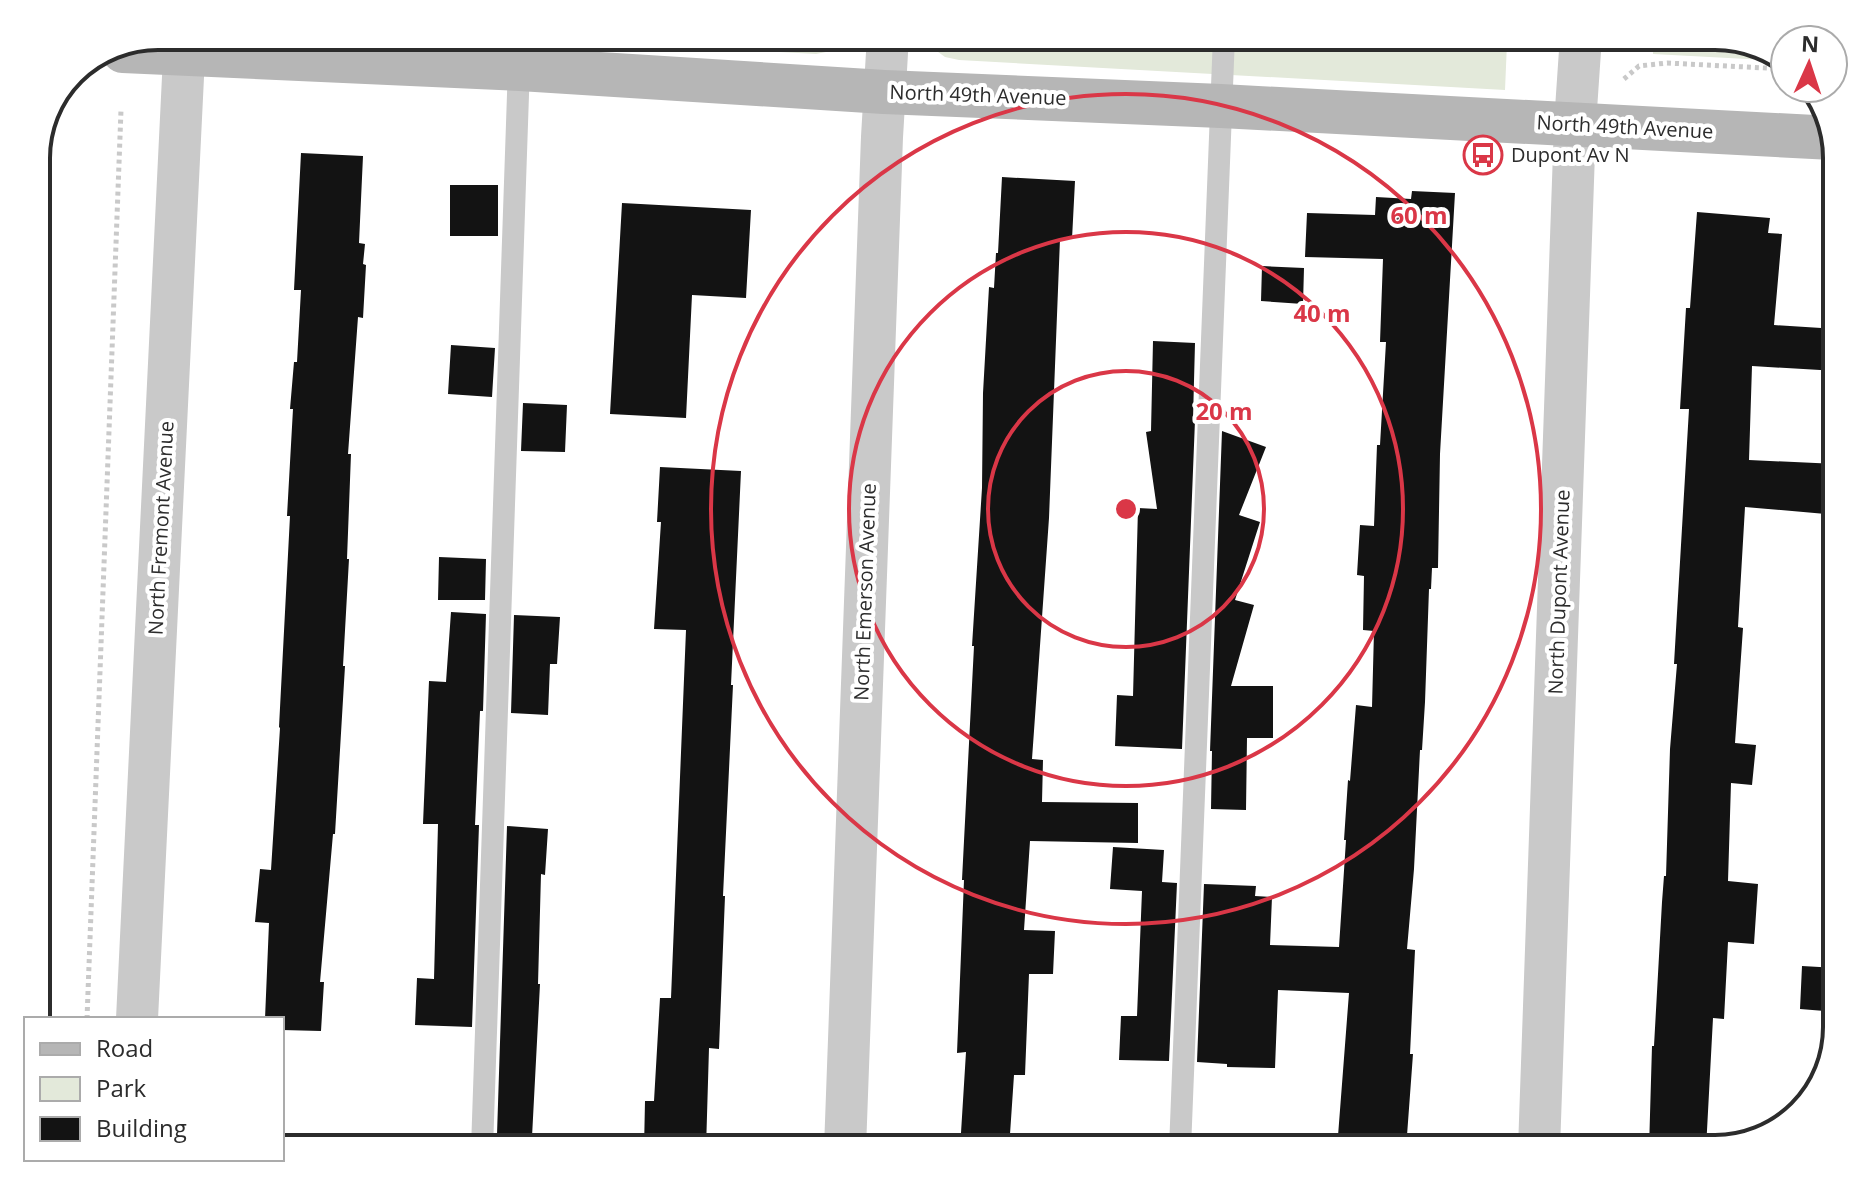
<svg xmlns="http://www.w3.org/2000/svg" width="1873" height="1185" viewBox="0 0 1873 1185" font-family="'Open Sans',sans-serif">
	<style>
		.green { fill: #e3e9da }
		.building { fill: #131313 }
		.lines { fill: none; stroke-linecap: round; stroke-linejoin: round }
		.path { stroke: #c9c9c9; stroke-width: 5; stroke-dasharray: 4 4; stroke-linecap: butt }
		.lane { stroke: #c9c9c9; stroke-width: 22 }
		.street { stroke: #c9c9c9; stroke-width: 42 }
		.secondary { stroke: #b6b6b6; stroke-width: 44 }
		.ring { fill: none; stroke: #da3747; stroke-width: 4 }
		.labels { text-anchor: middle; stroke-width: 8; stroke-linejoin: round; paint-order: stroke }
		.street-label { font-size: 20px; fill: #2c2c2c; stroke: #fff }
		.poi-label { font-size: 20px; fill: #2c2c2c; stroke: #fff; text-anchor: start }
		.rim { fill: none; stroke: #2c2c2c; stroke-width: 4 }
		.centre { fill: #da3747; stroke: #fff; stroke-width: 4 }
		.ring-label { font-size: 24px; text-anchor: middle; font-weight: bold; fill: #da3747; stroke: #fff; stroke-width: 8; stroke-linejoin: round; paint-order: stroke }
	</style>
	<rect width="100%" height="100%" fill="#fff"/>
	<path class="green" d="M 488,36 L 840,36 L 843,45 L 831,51 L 816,54 Z
		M 935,36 L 1511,36 L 1507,43 L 1505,90 L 959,60 L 945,57 L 934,49 Z
		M 1653,36 L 1714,36 L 1782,56 L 1785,61 L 1653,54 Z"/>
	<path class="building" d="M 301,153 L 363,156 L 359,243 L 365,244 L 363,264 L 366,265 L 363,318 L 358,317 L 348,454 L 351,454 L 347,559 L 349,559 L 343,666 L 345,666 L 335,834 L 333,834 L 320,982 L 324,982 L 321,1031 L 282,1030 L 282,1019 L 265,1019 L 269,923 L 255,922 L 260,869 L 271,870 L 280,728 L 279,727 L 290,516 L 287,516 L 293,409 L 290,409 L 294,362 L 297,362 L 301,290 L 294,290 Z
		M 1002,177 L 1075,181 L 1072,239 L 1060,239 L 1049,518 L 1032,759 L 1043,760 L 1042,802 L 1138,803 L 1138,843 L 1030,841 L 1024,930 L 1055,931 L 1053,974 L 1029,974 L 1025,1075 L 1014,1075 L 1009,1149 L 960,1149 L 966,1052 L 957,1053 L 964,880 L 962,880 L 974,646 L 972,646 L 982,488 L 983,393 L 989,287 L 994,288 L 996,253 L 998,253 Z
		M 450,185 L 498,185 L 498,236 L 450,236 Z
		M 1412,191 L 1455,193 L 1440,454 L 1438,568 L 1432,568 L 1431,589 L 1429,589 L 1425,702 L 1422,750 L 1420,750 L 1414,869 L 1407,949 L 1415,950 L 1410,1054 L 1413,1054 L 1406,1149 L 1337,1149 L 1349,993 L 1278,990 L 1275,1068 L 1227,1067 L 1227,1064 L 1197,1062 L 1204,884 L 1256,886 L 1255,896 L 1272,897 L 1270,945 L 1339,947 L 1346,840 L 1344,840 L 1348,780 L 1350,781 L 1356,705 L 1372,707 L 1374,631 L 1363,630 L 1364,576 L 1357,575 L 1360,525 L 1374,526 L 1377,445 L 1380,445 L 1386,342 L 1380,342 L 1383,259 L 1305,257 L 1307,213 L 1375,215 L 1376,197 L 1411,199 Z
		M 622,203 L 751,210 L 746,298 L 692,295 L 686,418 L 610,414 Z
		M 1697,212 L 1770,218 L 1768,233 L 1782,234 L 1774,325 L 1837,329 L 1837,371 L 1752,366 L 1749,460 L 1837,464 L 1837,515 L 1745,507 L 1738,627 L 1743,628 L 1735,743 L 1756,745 L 1752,785 L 1731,783 L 1728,881 L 1758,884 L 1754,944 L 1728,942 L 1724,1019 L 1713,1018 L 1706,1149 L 1649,1149 L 1652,1046 L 1654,1046 L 1662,902 L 1664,876 L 1666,876 L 1670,749 L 1677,664 L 1674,664 L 1689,409 L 1680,409 L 1686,308 L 1690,308 Z
		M 1262,266 L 1304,268 L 1303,304 L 1261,301 Z
		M 1153,341 L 1195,343 L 1193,419 L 1195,420 L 1182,749 L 1115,746 L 1117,695 L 1133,696 L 1138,508 L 1157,509 L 1146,432 L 1151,431 Z
		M 451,345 L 495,348 L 492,397 L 448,394 Z
		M 523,403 L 567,405 L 565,452 L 521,451 Z
		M 1222,431 L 1266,447 L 1239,515 L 1260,522 L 1235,600 L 1254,605 L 1231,686 L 1273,686 L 1273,738 L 1247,738 L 1246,810 L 1211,809 L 1212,751 L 1210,751 Z
		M 660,467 L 741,471 L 731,685 L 733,685 L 723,896 L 725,896 L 719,1049 L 709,1048 L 706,1149 L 644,1149 L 645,1101 L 654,1101 L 660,998 L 671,998 L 686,630 L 654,629 L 661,522 L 657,522 Z
		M 439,557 L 486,559 L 485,600 L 438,600 Z
		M 451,612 L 486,614 L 483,711 L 480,711 L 475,825 L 479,825 L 472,1027 L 415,1025 L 417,978 L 434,979 L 438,824 L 423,824 L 429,681 L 446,682 Z
		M 514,615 L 560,617 L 557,664 L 550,664 L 548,715 L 511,713 Z
		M 507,826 L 548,829 L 545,875 L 541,874 L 538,984 L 540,984 L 532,1137 L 497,1135 Z
		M 1113,847 L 1164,850 L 1162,882 L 1177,883 L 1169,1061 L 1119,1060 L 1121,1016 L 1137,1016 L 1142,891 L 1110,889 Z
		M 1802,966 L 1837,968 L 1837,1012 L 1800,1009 Z"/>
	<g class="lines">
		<path class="path" d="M 1515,36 L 1534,42 L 1534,45
			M 1624,79 L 1639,66 L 1667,63 L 1785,69
			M 87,1019 L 121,110"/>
		<path class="lane" d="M 482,1149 L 520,36
			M 1180,1149 L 1224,36"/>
		<path class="street" d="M 137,1019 L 185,36
			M 845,1149 L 882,137 L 888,36
			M 1539,1149 L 1575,124 L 1581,36"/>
		<path class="secondary" d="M 123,51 L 520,69 L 884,92 L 1221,106 L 1833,138"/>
	</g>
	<g class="ring">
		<circle cx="1126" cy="509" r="138"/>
		<circle cx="1126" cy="509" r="277"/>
		<circle cx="1126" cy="509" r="415"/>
	</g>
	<defs>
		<symbol id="bus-ring" viewBox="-11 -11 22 22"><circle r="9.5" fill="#fff" stroke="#da3747" stroke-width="1.5"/><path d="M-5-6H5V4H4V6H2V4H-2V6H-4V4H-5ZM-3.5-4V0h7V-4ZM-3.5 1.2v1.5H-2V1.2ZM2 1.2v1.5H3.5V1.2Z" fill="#da3747"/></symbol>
	</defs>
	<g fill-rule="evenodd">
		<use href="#bus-ring" x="1461" y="133" width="44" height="44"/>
	</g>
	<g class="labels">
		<g class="street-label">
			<text transform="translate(978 95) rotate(2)" y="7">North 49th Avenue</text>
			<text transform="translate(1625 127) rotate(3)" y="7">North 49th Avenue</text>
			<text transform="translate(161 528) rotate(-87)" y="7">North Fremont Avenue</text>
			<text transform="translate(865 592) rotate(-88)" y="7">North Emerson Avenue</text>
			<text transform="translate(1559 592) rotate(-88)" y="7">North Dupont Avenue</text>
		</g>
		<g class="poi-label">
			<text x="1511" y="162">Dupont Av N</text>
		</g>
	</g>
	<path d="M0 0H1873V1185H0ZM158 50H1715A108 108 0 0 1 1823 158V1027A108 108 0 0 1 1715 1135H158A108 108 0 0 1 50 1027V158A108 108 0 0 1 158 50Z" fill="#fff" fill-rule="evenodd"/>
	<path class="rim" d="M158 50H1715A108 108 0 0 1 1823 158V1027A108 108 0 0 1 1715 1135H158A108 108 0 0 1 50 1027V158A108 108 0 0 1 158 50Z"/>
	<circle cx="1126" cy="509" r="12" class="centre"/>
	<g class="ring-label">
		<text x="1419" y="224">60 m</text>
		<text x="1322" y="322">40 m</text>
		<text x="1224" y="420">20 m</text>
	</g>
	<rect x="24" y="1017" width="260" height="144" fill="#ffffff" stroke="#ababab" stroke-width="2"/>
	<rect x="40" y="1043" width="40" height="12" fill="#b6b6b6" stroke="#ababab" stroke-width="2"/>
	<text x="96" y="1057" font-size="24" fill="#2c2c2c">Road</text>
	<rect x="40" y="1077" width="40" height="24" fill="#e3e9da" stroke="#ababab" stroke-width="2"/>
	<text x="96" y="1097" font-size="24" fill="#2c2c2c">Park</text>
	<rect x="40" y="1117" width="40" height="24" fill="#131313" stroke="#ababab" stroke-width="2"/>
	<text x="96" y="1137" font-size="24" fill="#2c2c2c">Building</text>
	<g transform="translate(1809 64) rotate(3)"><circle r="38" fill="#ffffff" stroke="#ababab" stroke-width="2"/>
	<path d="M0-6L14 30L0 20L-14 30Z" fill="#da3747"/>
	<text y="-12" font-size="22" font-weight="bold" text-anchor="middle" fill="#2c2c2c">N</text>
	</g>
</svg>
